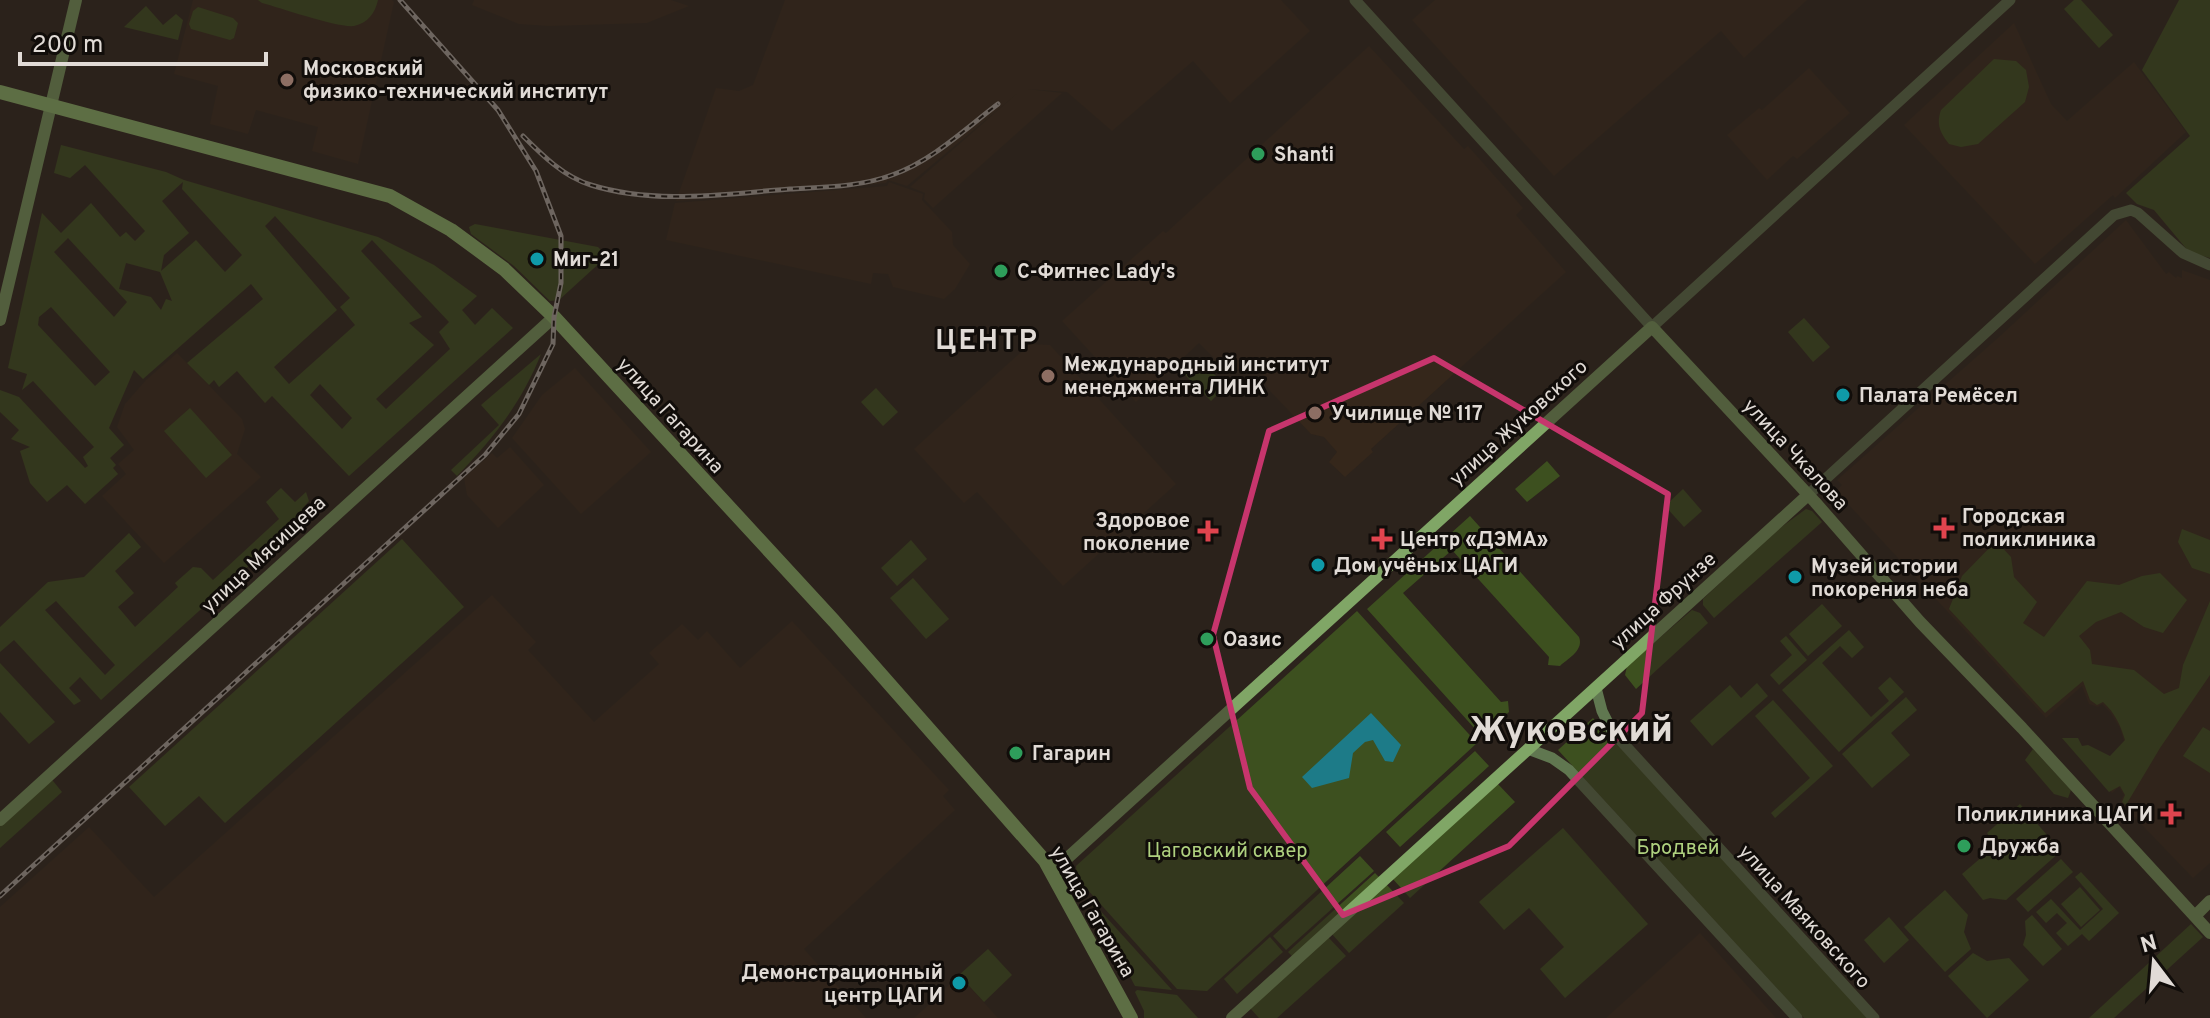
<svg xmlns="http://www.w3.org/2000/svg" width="2210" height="1018" viewBox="0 0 2210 1018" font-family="Overpass,sans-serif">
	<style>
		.built { fill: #35271b }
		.green { fill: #3d501f; fill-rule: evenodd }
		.water { fill: #1d7b88 }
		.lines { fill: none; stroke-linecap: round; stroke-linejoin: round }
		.tertiary { stroke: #607750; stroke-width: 11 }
		.secondary { stroke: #80a666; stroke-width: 12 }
		.primary { stroke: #9aca76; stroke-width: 14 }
		.rail-casing { stroke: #bdb6b1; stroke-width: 5 }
		.rail { stroke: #110d0a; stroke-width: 2; stroke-dasharray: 6; stroke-linecap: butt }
		.marked { fill: none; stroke: #c7356d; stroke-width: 6; stroke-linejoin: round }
		.education-dot { fill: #8d6e63; stroke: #110d0a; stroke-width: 3 }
		.leisure-dot { fill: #2e9e5b; stroke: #110d0a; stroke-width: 3 }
		.culture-dot { fill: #0f9aa8; stroke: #110d0a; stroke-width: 3 }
		.health-dot { fill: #e0444e; stroke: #110d0a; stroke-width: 3 }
		.labels { text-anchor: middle; stroke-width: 6; stroke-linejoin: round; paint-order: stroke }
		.poi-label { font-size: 20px; font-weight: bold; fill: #e1dbd6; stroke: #110d0a; text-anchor: start }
		.street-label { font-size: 20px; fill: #e1dbd6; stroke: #110d0a }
		.park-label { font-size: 20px; fill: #afd17f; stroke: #110d0a }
		.district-label { font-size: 28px; font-weight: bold; letter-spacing: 2px; fill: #e1dbd6; stroke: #110d0a }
		.town-label { font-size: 36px; font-weight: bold; fill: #e1dbd6; stroke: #110d0a }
	</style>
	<rect width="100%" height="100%" fill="#2c231c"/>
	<path class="built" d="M 193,0 L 392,0 L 394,2 L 358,164 L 312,151 L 318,127 L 256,110 L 248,134 L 210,124 L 218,86 L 174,74 Z
		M 474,0 L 671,0 L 689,6 L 647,23 L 549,26 L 519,24 L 472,5 Z
		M 785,0 L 1281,0 L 1310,31 L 1230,103 L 1193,61 L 1112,131 L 1067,92 L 1027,89 L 1062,93 L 933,208 L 924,199 L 925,193 L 910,187 L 1019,92 L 907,186 L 888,180 L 886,183 L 676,201 L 716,88 L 739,91 L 753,85 Z
		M 1435,0 L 1807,0 L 1744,58 L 1721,31 L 1554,176 L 1412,20 Z
		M 2014,23 L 2051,104 L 2067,121 L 2134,62 L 2186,132 L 2115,198 L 2113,195 L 2035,264 L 1904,125 Z
		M 1369,46 L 1464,149 L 1468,146 L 1523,208 L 1516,215 L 1566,272 L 1371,449 L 1373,452 L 1345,477 L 1329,462 L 1337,452 L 1324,437 L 1311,434 L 1271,392 L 1266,385 L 1263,371 L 1253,360 L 1230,374 L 1199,343 L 1136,402 L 1062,321 L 1163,231 L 1166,233 Z
		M 1809,68 L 1850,113 L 1797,159 L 1793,156 L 1767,180 L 1727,135 L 1759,108 L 1762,110 Z
		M 889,182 L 923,194 L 922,200 L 952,232 L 953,245 L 970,264 L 955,289 L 944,299 L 893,287 L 888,274 L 873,273 L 871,284 L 666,240 L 675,203 L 887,186 Z
		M 2126,220 L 2166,274 L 2169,272 L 2176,278 L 2177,276 L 2182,278 L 2182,270 L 2210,280 L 2210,863 L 2193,878 L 2120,802 L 2124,795 L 2119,787 L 2112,793 L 2097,774 L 2122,751 L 2124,741 L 2120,728 L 2110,712 L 2102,704 L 2098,707 L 2089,704 L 2082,686 L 2046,718 L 1836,491 L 1842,485 L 1837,480 L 1999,337 Z
		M 1030,344 L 1050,345 L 1176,484 L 1063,586 L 977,492 L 964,503 L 914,449 Z
		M 177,353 L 242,419 L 245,429 L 237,454 L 261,477 L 164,563 L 102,496 L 126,474 L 118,464 L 134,450 L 117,427 L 125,404 L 146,380 Z
		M 575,368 L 651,452 L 581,514 L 512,438 L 542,395 Z
		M 510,447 L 544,485 L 498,528 L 467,495 L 464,478 L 492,453 L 497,458 Z
		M 492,595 L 536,642 L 528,650 L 594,722 L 659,664 L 649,653 L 682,624 L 698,640 L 707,631 L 740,668 L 792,621 L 949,790 L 943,796 L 955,810 L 804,949 L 866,1018 L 0,1018 L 0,907 L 89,827 L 154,897 Z
		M 1700,933 L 1776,1018 L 1606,1018 Z
		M 959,975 L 998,1018 L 914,1018 L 932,1002 Z"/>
	<path class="green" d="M 258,0 L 378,0 C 375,13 368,23 354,26 C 338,28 281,8 262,3 Z
		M 2074,0 L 2081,0 L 2113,35 L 2099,48 L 2064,9 Z
		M 2179,0 L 2210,0 L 2210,258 L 2189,252 L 2154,210 L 2137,204 L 2126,193 L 2190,136 L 2142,70 Z
		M 146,6 L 163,25 L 176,14 L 183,20 L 178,40 L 124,27 Z
		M 198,7 L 233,18 L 238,23 L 234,38 L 230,40 L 191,29 L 189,24 L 193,11 Z
		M 1994,59 L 2016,61 L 2026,70 L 2029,87 L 2025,102 L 1978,144 L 1961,147 L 1949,144 C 1940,133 1936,124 1941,110 Z
		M 61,145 L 166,172 L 184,180 L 378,237 L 434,265 L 477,296 L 462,310 L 475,325 L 492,308 L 513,328 L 349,476 L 272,396 L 265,403 L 237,371 L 219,387 L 214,380 L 209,385 L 187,363 L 263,299 L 251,284 L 143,379 L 134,370 L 109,428 L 124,445 L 110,458 L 116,465 L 113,468 L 118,474 L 85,504 L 67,485 L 47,502 L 30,483 L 20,451 L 30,447 L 11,439 L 19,430 L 0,412 L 0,390 L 19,397 L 85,468 L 88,466 L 83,457 L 94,447 L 33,381 L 22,390 L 27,374 L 8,368 L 42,213 L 61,233 L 91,203 L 120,237 L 126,232 L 135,241 L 145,231 L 85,165 L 70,178 L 54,173 ZM 183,182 L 182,189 L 242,255 L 225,272 L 196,240 L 161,271 L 164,255 L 189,233 L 162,201 ZM 275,216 L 350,298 L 340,307 L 355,325 L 289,384 L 274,367 L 337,310 L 265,226 ZM 68,238 L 127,302 L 114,317 L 54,252 ZM 372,240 L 449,322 L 439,332 L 450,349 L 386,409 L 376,399 L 434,345 L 409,323 L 422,317 L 361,251 ZM 126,263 L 160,272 L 172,301 L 166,299 L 161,310 L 151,297 L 119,289 ZM 51,307 L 110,372 L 95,386 L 38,325 L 39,317 ZM 320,384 L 352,418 L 342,429 L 310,395 Z
		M 475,224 L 598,247 L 603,252 L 604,259 L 559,300 L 550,301 L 514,266 L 471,234 L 469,227 Z
		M 1804,318 L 1830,347 L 1813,362 L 1788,332 Z
		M 541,354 C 522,402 493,439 457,476 L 451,470 L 499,425 L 481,405 Z
		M 1197,357 L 1226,386 L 1211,401 L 1182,372 Z
		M 876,388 L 898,412 L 883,426 L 861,402 Z
		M 190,408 L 232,455 L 206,478 L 164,431 Z
		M 1547,461 L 1560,476 L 1527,502 L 1515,489 Z
		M 281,488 L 295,502 L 306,492 L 309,501 L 302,509 L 306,514 L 101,700 L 80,677 L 69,688 L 81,701 L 74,705 L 14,640 L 0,652 L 0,627 L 48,582 L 84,577 L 129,533 L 141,547 L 115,571 L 134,593 L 118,607 L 135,627 L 178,587 L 175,583 L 193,567 L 201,568 L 213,580 L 279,519 L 266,502 ZM 56,601 L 115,665 L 105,675 L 45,610 Z
		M 1683,489 L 1702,511 L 1684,527 L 1665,506 Z
		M 1806,509 L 1812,511 L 1822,522 L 1714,618 L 1703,605 L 1703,599 L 1776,531 Z
		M 1470,516 L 1579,637 C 1584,650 1569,658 1560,666 L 1548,665 L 1549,657 L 1452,550 L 1403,593 L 1501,702 L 1508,701 L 1509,712 L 1484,733 L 1476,730 L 1367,609 Z
		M 2182,529 L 2210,540 L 2210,574 L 2192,568 L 2178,542 Z
		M 402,539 L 464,607 L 225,823 L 199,796 L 165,826 L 129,787 Z
		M 911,540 L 927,559 L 897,586 L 881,568 Z
		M 1996,541 L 2011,557 L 2014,577 L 2037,602 L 2023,623 L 2044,637 L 2087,581 L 2119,585 L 2142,576 L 2160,573 L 2187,600 L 2163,633 L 2144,627 L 2121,612 L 2096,622 L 2079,636 L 2090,650 L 2092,664 L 2134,670 L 2164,694 L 2179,688 L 2183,665 L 2210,601 L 2210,675 L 2160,748 L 2126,805 L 2122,802 L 2125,795 L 2120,786 L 2109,792 L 2062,738 L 2078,738 L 2082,746 L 2088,745 L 2110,756 L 2125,740 C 2120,724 2115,713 2103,702 L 2097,705 L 2090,700 L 2083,681 L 2045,713 L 1949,609 L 1962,576 Z
		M 913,578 L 949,619 L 926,639 L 890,598 Z
		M 1822,604 L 1842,626 L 1808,656 L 1789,634 Z
		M 1692,610 L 1700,613 L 1708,623 L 1636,689 L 1625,675 L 1627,666 Z
		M 1357,611 L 1477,743 L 1207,991 L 1177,989 L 1077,878 L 1076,866 Z
		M 1849,630 L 1864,647 L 1852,658 L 1840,646 L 1822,663 L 1871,717 L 1889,701 L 1878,688 L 1890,677 L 1904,692 L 1839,752 L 1782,690 Z
		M 1786,636 L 1807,660 L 1779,685 L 1770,675 L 1792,655 L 1780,641 Z
		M 0,663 L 55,722 L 29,744 L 0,712 Z
		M 1757,683 L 1768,696 L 1712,746 L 1690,721 L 1730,685 L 1741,698 Z
		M 1906,697 L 1917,710 L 1891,733 L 1910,755 L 1872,788 L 1842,754 Z
		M 1773,700 L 1833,766 L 1775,818 L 1771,813 L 1810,778 L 1755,716 Z
		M 1593,718 L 1868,1018 L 1804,1018 L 1558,750 Z
		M 2203,727 L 2210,731 L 2210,773 L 2183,756 Z
		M 2033,749 L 2071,790 L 2068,798 L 2054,794 L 2025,760 Z
		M 1475,751 L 1489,766 L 1400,847 L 1386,832 Z
		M 49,776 L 62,792 L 0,848 L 0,820 Z
		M 1497,783 L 1515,802 L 1410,898 L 1392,878 Z
		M 2020,804 L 2061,851 L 2006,900 L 1990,898 L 1983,900 L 1962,874 L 1996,845 L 1987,833 Z
		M 1563,828 L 1648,924 L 1565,998 L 1540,969 L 1564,947 L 1529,908 L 1504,930 L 1479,902 Z
		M 1360,856 L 1374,871 L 1286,950 L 1273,936 Z
		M 2061,859 L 2073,872 L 2028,912 L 2016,899 Z
		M 2081,872 L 2119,913 L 2089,941 L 2082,934 L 2068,946 L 2056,933 L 2067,923 L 2057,913 L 2046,923 L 2036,912 L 2051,899 L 2080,930 L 2103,909 L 2075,877 Z
		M 1375,873 L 1380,878 L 1293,957 L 1288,952 Z
		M 1386,884 L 1404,903 L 1349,953 L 1331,933 Z
		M 2080,887 L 2100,910 L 2081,927 L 2061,904 Z
		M 1945,890 L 1968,915 L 1964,932 L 1971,949 L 1945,972 L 1904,927 Z
		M 1087,896 L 1172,990 L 1135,986 Z
		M 2032,915 L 2062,949 L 2043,966 L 2023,945 L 2026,935 L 2025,921 Z
		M 1889,917 L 1909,940 L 1884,963 L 1864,940 Z
		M 2191,924 L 2203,937 L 2114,1018 L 2089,1018 Z
		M 1270,937 L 1283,952 L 1237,994 L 1224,979 Z
		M 1328,937 L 1346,956 L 1277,1018 L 1259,1018 L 1250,1008 Z
		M 988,949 L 1012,975 L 984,1002 L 959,975 Z
		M 1973,953 L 1987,961 L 2009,958 L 2029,980 L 1987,1018 L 1948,976 Z
		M 1137,990 L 1177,995 L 1198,1018 L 1144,1018 L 1144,1011 L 1135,992 Z"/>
	<path class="water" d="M 1371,713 L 1401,745 L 1393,762 L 1385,761 L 1373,740 L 1365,742 L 1353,753 L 1349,778 L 1312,788 L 1302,777 Z"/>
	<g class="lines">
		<path class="tertiary" d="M 1355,0 L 1652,327 L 2010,0
			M 1808,495 L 2114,215 L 2131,210 L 2138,213 L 2183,253 L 2210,265
			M 1596,688 L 1602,711 L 1612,731 L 1874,1018
			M 1528,749 L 1552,758 L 1569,770 L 1797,1018"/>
		<path class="secondary" d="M 0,320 L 76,0
			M 0,820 L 554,317
			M 1052,872 L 1652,327 L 1815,502 L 1920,622 L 2022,728 L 2210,933
			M 2195,916 L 2210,901
			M 1232,1018 L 1808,495"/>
		<path class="primary" d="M 0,92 L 390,196 L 451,230 L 504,269 L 554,317 L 834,621 L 1045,861 L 1131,1018"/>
		<defs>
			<path id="rail" d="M 523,136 C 542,155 564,177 591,185 C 655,205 724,194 790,189 C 824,187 860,187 892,175 C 932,161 965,129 998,104
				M 0,896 L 485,455 L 519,414 L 553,344 L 554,317 L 561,283 L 561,236 L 536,171 L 498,110 L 400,0"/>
		</defs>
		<use href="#rail" class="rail-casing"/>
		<use href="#rail" class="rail"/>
	</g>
	<path d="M0 0H2210V1018H0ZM 1434,358 L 1668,494 L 1642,713 L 1509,846 L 1343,915 L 1250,788 L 1213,635 L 1269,431 Z" fill="#2c231c" fill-opacity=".55" fill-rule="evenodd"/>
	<path class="marked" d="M 1434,358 L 1668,494 L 1642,713 L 1509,846 L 1343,915 L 1250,788 L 1213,635 L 1269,431 Z"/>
	<g class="education-dot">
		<circle cx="287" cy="80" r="8"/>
		<circle cx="1048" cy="376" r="8"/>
		<circle cx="1315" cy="413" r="8"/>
	</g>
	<g class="leisure-dot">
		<circle cx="1258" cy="154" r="8"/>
		<circle cx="1001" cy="271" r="8"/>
		<circle cx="1207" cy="639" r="8"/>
		<circle cx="1016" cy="753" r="8"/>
		<circle cx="1964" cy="846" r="8"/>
	</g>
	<g class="culture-dot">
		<circle cx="537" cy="259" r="8"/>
		<circle cx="1843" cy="395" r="8"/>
		<circle cx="1318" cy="565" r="8"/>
		<circle cx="1795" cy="577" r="8"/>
		<circle cx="959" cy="983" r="8"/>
	</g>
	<g class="health-dot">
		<path d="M1940 516h8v8h8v8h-8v8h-8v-8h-8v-8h8z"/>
		<path d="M1204 519h8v8h8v8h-8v8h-8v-8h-8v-8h8z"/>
		<path d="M1378 527h8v8h8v8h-8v8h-8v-8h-8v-8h8z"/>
		<path d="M2167 802h8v8h8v8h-8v8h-8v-8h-8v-8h8z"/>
	</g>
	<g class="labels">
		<g class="poi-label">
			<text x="303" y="75">Московский<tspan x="303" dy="23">физико-технический институт</tspan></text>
			<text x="1274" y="161">Shanti</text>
			<text x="553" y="266">Миг-21</text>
			<text x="1017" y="278">С-Фитнес Lady's</text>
			<text x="1064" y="371">Международный институт<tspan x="1064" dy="23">менеджмента ЛИНК</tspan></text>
			<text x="1859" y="402">Палата Ремёсел</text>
			<text x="1331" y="420">Училище № 117</text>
			<text x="1962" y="523">Городская<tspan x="1962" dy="23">поликлиника</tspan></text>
			<text x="1190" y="527" text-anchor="end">Здоровое<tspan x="1190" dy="23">поколение</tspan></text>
			<text x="1400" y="546">Центр «ДЭМА»</text>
			<text x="1334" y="572">Дом учёных ЦАГИ</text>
			<text x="1811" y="573">Музей истории<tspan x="1811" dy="23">покорения неба</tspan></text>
			<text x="1223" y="646">Оазис</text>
			<text x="1032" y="760">Гагарин</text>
			<text x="2153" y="821" text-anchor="end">Поликлиника ЦАГИ</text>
			<text x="1980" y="853">Дружба</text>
			<text x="943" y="979" text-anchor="end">Демонстрационный<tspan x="943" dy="23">центр ЦАГИ</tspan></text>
		</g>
		<g class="street-label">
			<text transform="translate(671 415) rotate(48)" y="7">улица Гагарина</text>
			<text transform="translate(1518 422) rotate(-42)" y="7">улица Жуковского</text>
			<text transform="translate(1796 454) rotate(47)" y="7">улица Чкалова</text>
			<text transform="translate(263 554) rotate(-43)" y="7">улица Мясищева</text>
			<text transform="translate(1663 600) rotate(-42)" y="7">улица Фрунзе</text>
			<text transform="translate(1093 911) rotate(60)" y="7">улица Гагарина</text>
			<text transform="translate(1805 916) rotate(48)" y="7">улица Маяковского</text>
		</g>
		<g class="park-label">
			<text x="1678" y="854">Бродвей</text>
			<text x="1227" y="857">Цаговский сквер</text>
		</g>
		<g class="district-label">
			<text x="987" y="349">ЦЕНТР</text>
		</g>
		<g class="town-label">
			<text x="1571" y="741">Жуковский</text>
		</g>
	</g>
	<g transform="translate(2154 962) rotate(344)" stroke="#110d0a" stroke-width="6" paint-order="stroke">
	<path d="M0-6L14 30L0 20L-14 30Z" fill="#e1dbd6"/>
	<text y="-12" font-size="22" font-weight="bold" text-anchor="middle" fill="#e1dbd6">N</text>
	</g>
	<path d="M20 52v12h246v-12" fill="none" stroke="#e1dbd6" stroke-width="4"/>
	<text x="32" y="52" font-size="24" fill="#e1dbd6" stroke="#110d0a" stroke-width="6" paint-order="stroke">200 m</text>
</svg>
